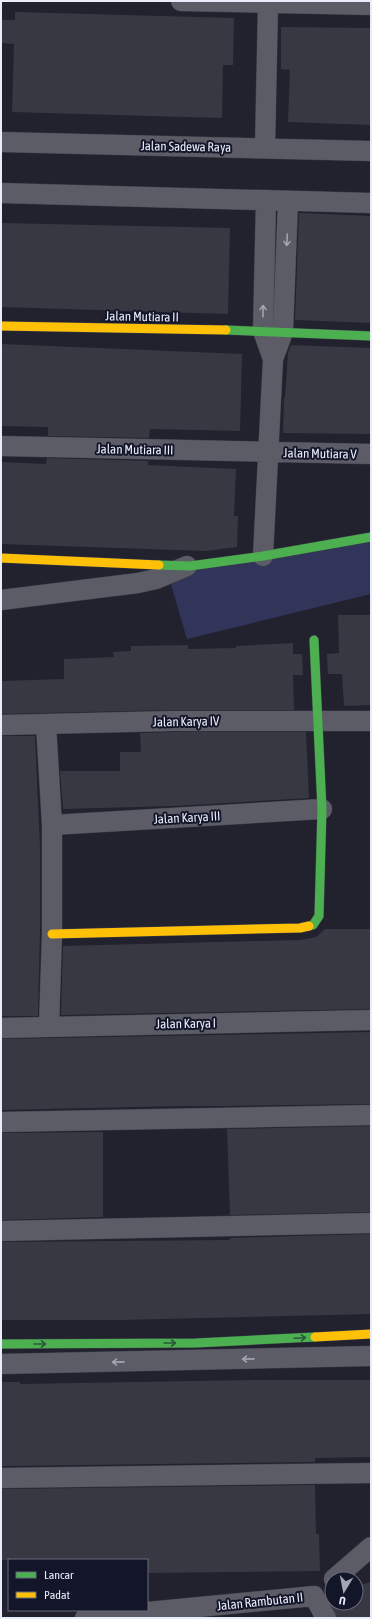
<svg xmlns="http://www.w3.org/2000/svg" width="372" height="1619" viewBox="0 0 372 1619" font-family="'Asap Condensed',sans-serif">
	<style>
		.green { fill: #31355a }
		.building { fill: #373842 }
		.lines { fill: none; stroke-linecap: round; stroke-linejoin: round }
		.street-casing { stroke: #3c3d47; stroke-width: 21 }
		.fast-casing { stroke: #3c3d47; stroke-width: 10 }
		.slow-casing { stroke: #3c3d47; stroke-width: 10 }
		.street { stroke: #5b5c66; stroke-width: 20 }
		.fast { stroke: #4caf50; stroke-width: 9 }
		.slow { stroke: #ffc107; stroke-width: 9 }
		.oneway { stroke: #a2a4b0 }
		.oneway2 { stroke: #2d5a3b }
		.labels { text-anchor: middle; stroke-width: 4; stroke-linejoin: round; paint-order: stroke }
		.street-label { font-size: 13px; fill: #e9ecfb; stroke: #131529 }
	</style>
	<rect width="100%" height="100%" fill="#21222e"/>
	<path class="green" d="M 371,538 L 371,594 L 187,639 L 167,571 Z"/>
	<path class="building" d="M 15,12 L 234,18 L 233,65 L 223,65 L 222,118 L 12,112 L 14,44 L 1,43 L 1,20 L 15,20 Z
		M 281,27 L 371,28 L 371,125 L 288,122 L 290,70 L 281,69 Z
		M 299,213 L 371,216 L 371,323 L 295,320 Z
		M 1,223 L 230,228 L 228,314 L 1,307 Z
		M 1,344 L 242,354 L 240,431 L 150,429 L 149,438 L 48,436 L 48,427 L 1,426 Z
		M 291,345 L 371,348 L 371,434 L 283,433 L 284,398 L 285,398 L 288,353 Z
		M 47,458 L 148,461 L 148,465 L 236,469 L 234,516 L 238,516 L 237,547 L 206,551 L 1,544 L 1,462 L 46,464 Z
		M 338,615 L 370,615 L 371,705 L 344,706 L 342,674 L 328,674 L 327,654 L 339,653 Z
		M 293,643 L 293,654 L 302,654 L 303,675 L 293,675 L 294,710 L 171,710 L 1,714 L 1,681 L 64,679 L 64,659 L 114,657 L 113,652 L 131,651 L 131,646 L 188,645 L 188,649 L 236,648 L 236,646 Z
		M 171,732 L 306,732 L 309,798 L 174,806 L 63,809 L 60,771 L 120,771 L 120,752 L 141,752 L 140,733 Z
		M 1,736 L 35,736 L 40,847 L 40,930 L 38,1016 L 1,1016 Z
		M 325,929 L 371,929 L 371,1009 L 61,1015 L 63,946 L 300,940 L 316,937 Z
		M 371,1032 L 371,1104 L 226,1106 L 177,1106 L 1,1110 L 1,1039 Z
		M 371,1126 L 371,1212 L 230,1215 L 227,1129 Z
		M 103,1132 L 103,1217 L 1,1220 L 1,1133 Z
		M 371,1234 L 371,1314 L 121,1320 L 1,1320 L 1,1242 L 230,1240 L 230,1238 Z
		M 253,1380 L 371,1380 L 371,1457 L 315,1458 L 315,1462 L 1,1466 L 1,1382 L 20,1382 L 20,1384 Z
		M 315,1485 L 316,1534 L 319,1534 L 320,1571 L 147,1573 L 147,1560 L 1,1560 L 1,1489 Z
		M 371,1582 L 371,1618 L 337,1618 L 327,1597 L 332,1595 L 332,1603 L 356,1603 L 356,1586 Z"/>
	<g class="lines">
		<defs>
			<path id="street" d="M 181,1 L 371,5
				M 1,142 L 371,151
				M 265,148 L 268,4
				M 1,193 L 371,203
				M 266,200 L 263,331 L 273,359 L 283,332 L 288,201
				M 1,446 L 371,454
				M 263,556 L 273,359
				M 1,600 L 138,583 L 156,579 L 187,566
				M 46,724 L 52,825 L 52,934 L 49,1026
				M 1,725 L 171,721 L 371,721
				M 52,825 L 322,809
				M 1,1028 L 371,1020
				M 1,1122 L 371,1115
				M 1,1231 L 371,1223
				M 1,1364 L 371,1356
				M 1,1478 L 371,1473
				M 334,1579 L 371,1547
				M 85,1618 L 314,1596 L 326,1618"/>
			<path id="fast" d="M 226,330 L 371,336
				M 159,565 L 190,566 L 263,556 L 371,537
				M 309,926 L 313,925 L 319,916 L 322,809 L 314,640
				M 1,1344 L 196,1343 L 315,1337"/>
			<path id="slow" d="M 1,326 L 226,330
				M 1,558 L 159,565
				M 52,934 L 300,928 L 309,926
				M 315,1337 L 371,1334"/>
		</defs>
		<use href="#street" class="street-casing"/>
		<use href="#fast" class="fast-casing"/>
		<use href="#slow" class="slow-casing"/>
		<use href="#street" class="street"/>
		<use href="#fast" class="fast"/>
		<use href="#slow" class="slow"/>
	</g>
	<defs><path id="oneway-shaft" d="M-6 0H5M1.5-3L5.5 0L1.5 3" fill="none" stroke-width="1.6" stroke-linecap="round" stroke-linejoin="round"/></defs>
	<g class="oneway">
		<use href="#oneway-shaft" transform="translate(287 240) rotate(93)"/>
		<use href="#oneway-shaft" transform="translate(263 311) rotate(-89)"/>
		<use href="#oneway-shaft" transform="translate(248 1359) rotate(179)"/>
		<use href="#oneway-shaft" transform="translate(118 1362) rotate(179)"/>
	</g>
	<g class="oneway2">
		<use href="#oneway-shaft" transform="translate(300 1338) rotate(-3)"/>
		<use href="#oneway-shaft" transform="translate(170 1343)"/>
		<use href="#oneway-shaft" transform="translate(40 1344)"/>
	</g>
	<g class="labels">
		<g class="street-label">
			<text transform="translate(186 146) rotate(1)" y="5">Jalan Sadewa Raya</text>
			<text transform="translate(142 316) rotate(1)" y="5">Jalan Mutiara II</text>
			<text transform="translate(135 449) rotate(1)" y="5">Jalan Mutiara III</text>
			<text transform="translate(320 453) rotate(1)" y="5">Jalan Mutiara V</text>
			<text transform="translate(186 721) rotate(-1)" y="5">Jalan Karya IV</text>
			<text transform="translate(187 817) rotate(-3)" y="5">Jalan Karya III</text>
			<text transform="translate(186 1023) rotate(-1)" y="5">Jalan Karya I</text>
			<text transform="translate(260 1601) rotate(-6)" y="5">Jalan Rambutan II</text>
		</g>
	</g>
	<rect width="372" height="1619" fill="none" stroke="#e9ecfb" stroke-width="4"/>
	<rect x="8" y="1559" width="140" height="52" fill="#131529" stroke="#696b7d"/>
	<rect x="16" y="1572" width="20" height="6" fill="#4caf50" stroke="#696b7d"/>
	<text x="44" y="1579" font-size="12" fill="#e9ecfb">Lancar</text>
	<rect x="16" y="1592" width="20" height="6" fill="#ffc107" stroke="#696b7d"/>
	<text x="44" y="1599" font-size="12" fill="#e9ecfb">Padat</text>
	<g transform="translate(344 1591) rotate(190)"><circle r="19" fill="#131529" stroke="#696b7d"/>
	<path d="M0-3L7 15L0 10L-7 15Z" fill="#a3a5b3"/>
	<text y="-6" font-size="11" font-weight="bold" text-anchor="middle" fill="#e9ecfb">U</text>
	</g>
</svg>
